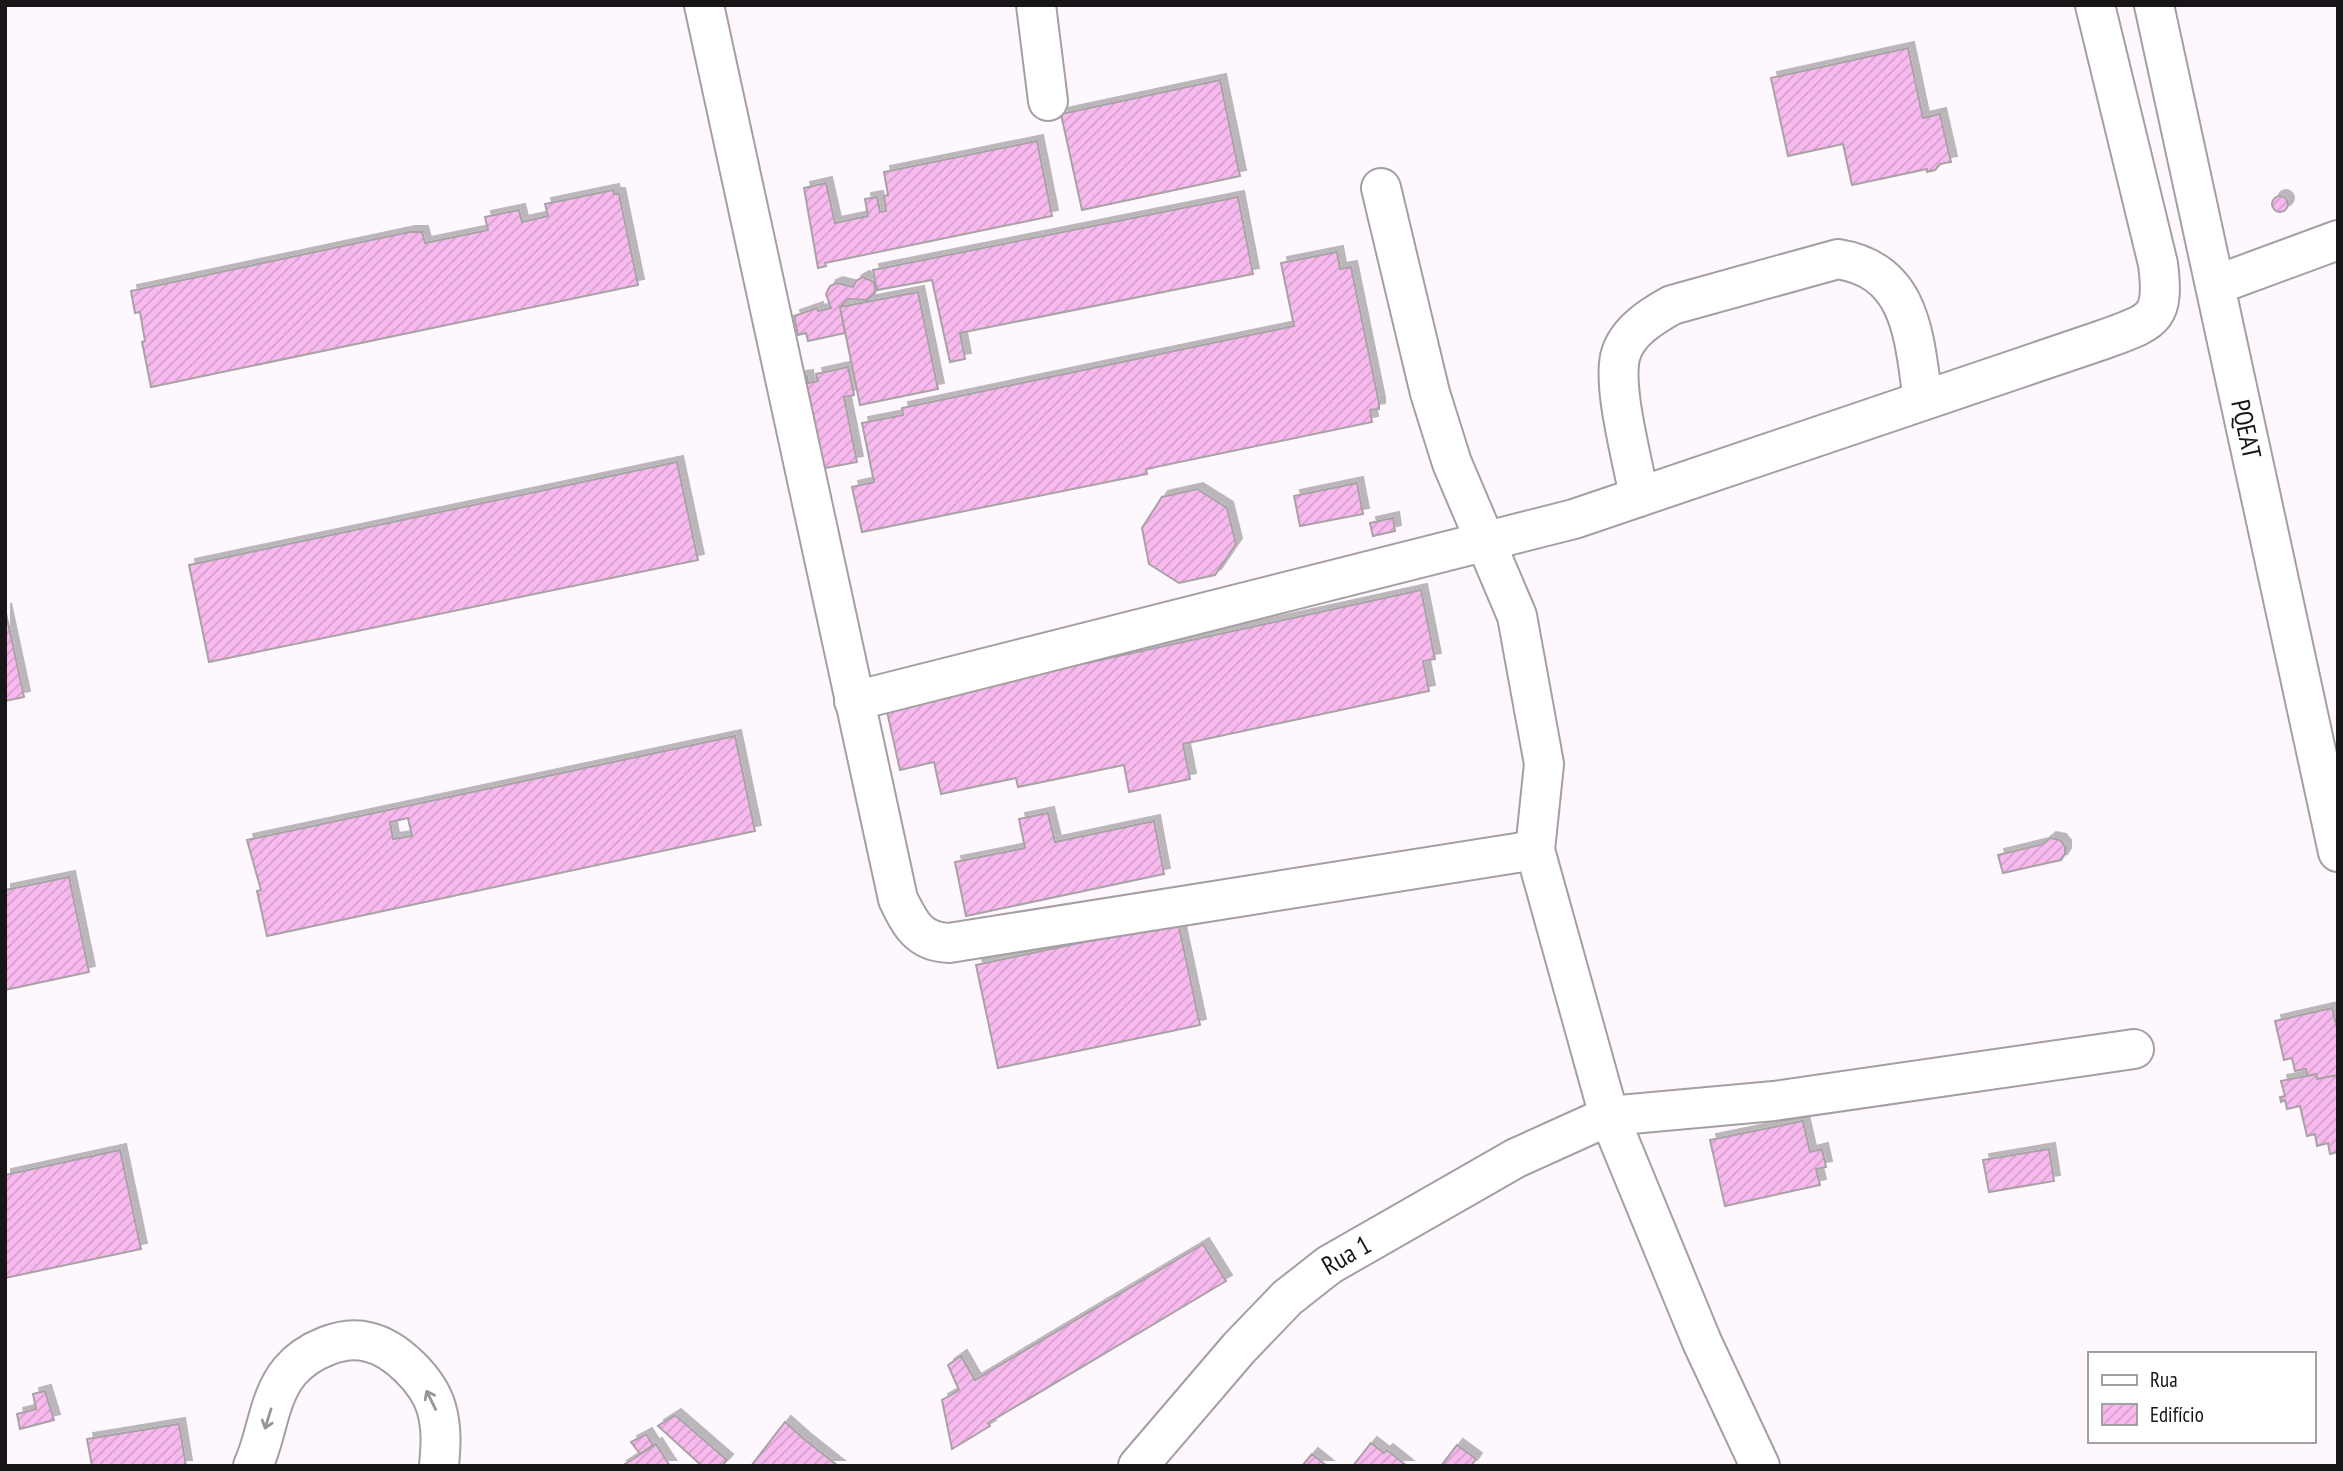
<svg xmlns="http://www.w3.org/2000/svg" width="2343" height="1471" viewBox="0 0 2343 1471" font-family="'PT Sans Narrow',sans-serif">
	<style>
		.building { fill: url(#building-hatch); stroke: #a8a2a6; stroke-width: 2; fill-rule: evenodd; filter: url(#shadow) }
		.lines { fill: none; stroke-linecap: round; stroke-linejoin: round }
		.minor-casing { stroke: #a59fa4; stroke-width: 42 }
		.minor { stroke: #fff; stroke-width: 38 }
		.oneway { stroke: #979697 }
		.labels { text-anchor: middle; stroke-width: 5; stroke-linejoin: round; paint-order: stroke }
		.street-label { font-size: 26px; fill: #171517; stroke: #fff }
	</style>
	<defs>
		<pattern id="building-hatch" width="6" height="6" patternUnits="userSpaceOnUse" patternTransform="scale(1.75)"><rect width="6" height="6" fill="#f8baee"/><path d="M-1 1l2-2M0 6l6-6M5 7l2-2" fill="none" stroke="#d49fcb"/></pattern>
		<filter id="shadow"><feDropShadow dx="6" dy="-6" stdDeviation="0" flood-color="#0004"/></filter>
	</defs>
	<rect width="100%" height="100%" fill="#fef8fe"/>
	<path class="building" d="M 1908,48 L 1923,118 L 1940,114 L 1951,162 L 1940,164 L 1935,170 L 1927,172 L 1927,169 L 1852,185 L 1843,144 L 1788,156 L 1771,78 Z
		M 1220,80 L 1240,176 L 1082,210 L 1061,114 Z
		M 1037,141 L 1052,216 L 825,263 L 826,266 L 818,268 L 804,188 L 826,183 L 835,223 L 868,216 L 865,199 L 877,197 L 880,212 L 886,211 L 884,196 L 888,195 L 884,172 Z
		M 613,190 L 614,194 L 619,194 L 638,285 L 151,387 L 142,342 L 145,341 L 140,312 L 135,313 L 131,291 L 409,232 L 422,232 L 425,243 L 488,230 L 485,217 L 519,210 L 522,222 L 548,216 L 545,204 Z
		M2272 204a8 8 0 1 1 16 0a8 8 0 1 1-16 0Z
		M 1238,197 L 1253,274 L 960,333 L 965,359 L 950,362 L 932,280 L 877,290 L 873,270 Z
		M 1337,252 L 1340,269 L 1351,267 L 1379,403 L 1379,409 L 1370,410 L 1372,422 L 1146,469 L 1147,474 L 862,532 L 852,487 L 874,482 L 862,423 L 903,415 L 902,408 L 1294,326 L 1281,263 Z
		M 863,277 L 874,282 L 875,293 L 867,300 L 848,299 L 840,307 L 845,333 L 808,341 L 806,333 L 798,335 L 794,316 L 817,308 L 818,311 L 831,308 L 826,294 L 830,286 L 837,283 L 853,287 L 856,281 Z
		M 918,292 L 938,389 L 860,405 L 840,307 Z
		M 848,367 L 854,395 L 844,397 L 857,462 L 794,474 L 775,381 L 807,376 L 808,383 L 818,381 L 816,374 Z
		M 677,462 L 698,560 L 209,662 L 189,565 Z
		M 1357,483 L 1363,514 L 1300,526 L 1294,496 Z
		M 1197,489 L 1227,508 L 1236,544 L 1215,575 L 1179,583 L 1149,564 L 1142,528 L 1162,497 Z
		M 1393,518 L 1395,531 L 1373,536 L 1370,523 Z
		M 1421,590 L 1435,659 L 1423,661 L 1429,691 L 1183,744 L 1190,779 L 1129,792 L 1124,765 L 1018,787 L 1016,778 L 941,794 L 934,762 L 900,770 L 886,707 Z
		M 5,609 L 24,697 L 5,701 Z
		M 735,736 L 755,831 L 267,936 L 257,891 L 261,890 L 247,840 ZM 408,818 L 412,836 L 393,839 L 390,822 Z
		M 1048,813 L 1055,842 L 1154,821 L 1164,874 L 966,916 L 955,862 L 1025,848 L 1019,819 Z
		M 2050,838 L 2060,840 L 2065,846 L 2065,854 L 2061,860 L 2003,873 L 1998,855 L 2043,844 Z
		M 69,877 L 89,972 L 5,990 L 5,890 Z
		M 1178,922 L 1200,1025 L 998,1068 L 976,965 Z
		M 2332,1008 L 2338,1032 L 2338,1075 L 2317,1079 L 2316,1074 L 2307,1076 L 2306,1069 L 2295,1071 L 2292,1058 L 2284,1060 L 2275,1021 Z
		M 2316,1074 L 2317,1079 L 2338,1075 L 2338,1152 L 2330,1154 L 2328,1143 L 2317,1146 L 2315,1134 L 2307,1136 L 2300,1106 L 2287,1109 L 2285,1100 L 2281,1102 L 2280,1097 L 2285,1096 L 2281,1081 Z
		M 1803,1121 L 1810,1152 L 1822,1149 L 1826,1167 L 1816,1169 L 1820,1185 L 1725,1206 L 1710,1140 Z
		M 2049,1149 L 2054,1181 L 1989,1192 L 1983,1160 Z
		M 120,1150 L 141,1249 L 5,1278 L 5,1175 Z
		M 1203,1244 L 1226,1281 L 988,1423 L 990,1426 L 952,1449 L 942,1400 L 959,1390 L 948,1365 L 961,1356 L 975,1380 Z
		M 45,1391 L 54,1420 L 20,1429 L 17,1414 L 36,1409 L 33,1394 Z
		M 675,1415 L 727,1460 L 722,1466 L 702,1466 L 658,1426 Z
		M 785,1422 L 804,1439 L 838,1466 L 751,1466 Z
		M 179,1424 L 186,1466 L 92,1466 L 87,1439 Z
		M 646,1434 L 653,1445 L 640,1454 L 631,1442 Z
		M 1371,1443 L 1384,1453 L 1387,1450 L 1407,1466 L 1353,1466 Z
		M 656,1444 L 670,1466 L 622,1466 Z
		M 1457,1445 L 1476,1459 L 1471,1466 L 1441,1466 Z
		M 1312,1454 L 1327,1466 L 1302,1466 Z"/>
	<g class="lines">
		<defs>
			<g id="minor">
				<path d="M 704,5 L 898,899 C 910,924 919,942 949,943 L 1535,850"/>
				<path d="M 1036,5 L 1048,101"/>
				<path id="s1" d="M 2154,5 L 2338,852"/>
				<path d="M 1381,188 L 1430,393 L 1452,463 L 1517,616 L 1544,764 L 1535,850 L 1609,1116 L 1702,1342 L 1760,1466"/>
				<path d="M 2216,285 L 2338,240"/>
				<path d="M 1639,497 C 1633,461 1613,391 1620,357 C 1626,332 1652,316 1672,305 L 1838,259 C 1913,271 1914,339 1923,400"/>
				<path d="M 854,701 L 1574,519 L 2105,339 C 2154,321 2165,319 2158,264 L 2095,5"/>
				<path d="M 253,1466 C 267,1436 268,1397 290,1371 C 307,1351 342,1335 368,1342 C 396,1348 428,1381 436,1407 C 442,1427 441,1445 439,1466"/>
				<path id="s2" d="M 1138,1466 L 1239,1348 L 1287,1298 L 1329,1265 L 1516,1158 L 1609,1116 L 1774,1101 L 2134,1049"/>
			</g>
		</defs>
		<use href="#minor" class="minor-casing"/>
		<use href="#minor" class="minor"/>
	</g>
	<defs><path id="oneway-shaft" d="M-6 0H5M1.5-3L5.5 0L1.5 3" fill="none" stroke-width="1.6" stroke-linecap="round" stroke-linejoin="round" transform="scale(1.75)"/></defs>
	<g class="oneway">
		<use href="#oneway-shaft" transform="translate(431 1400) rotate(-116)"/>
		<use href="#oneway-shaft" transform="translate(268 1419) rotate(107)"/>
	</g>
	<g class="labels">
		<g class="street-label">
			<text dy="9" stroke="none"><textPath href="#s1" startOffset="434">PQEAT</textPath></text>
			<text dy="9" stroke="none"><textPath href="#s2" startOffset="298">Rua 1</textPath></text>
		</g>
	</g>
	<rect width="2343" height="1471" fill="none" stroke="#171517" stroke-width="14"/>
	<rect x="2088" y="1352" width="228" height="91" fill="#ffffff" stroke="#a2a1a2" stroke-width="2"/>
	<rect x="2102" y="1375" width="35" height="10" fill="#ffffff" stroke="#a2a1a2" stroke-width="2"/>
	<text x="2150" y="1387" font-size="21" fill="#171517">Rua</text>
	<rect x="2102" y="1404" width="35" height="21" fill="url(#building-hatch)" stroke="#a2a1a2" stroke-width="2"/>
	<text x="2150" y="1422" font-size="21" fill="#171517">Edifício</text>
</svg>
